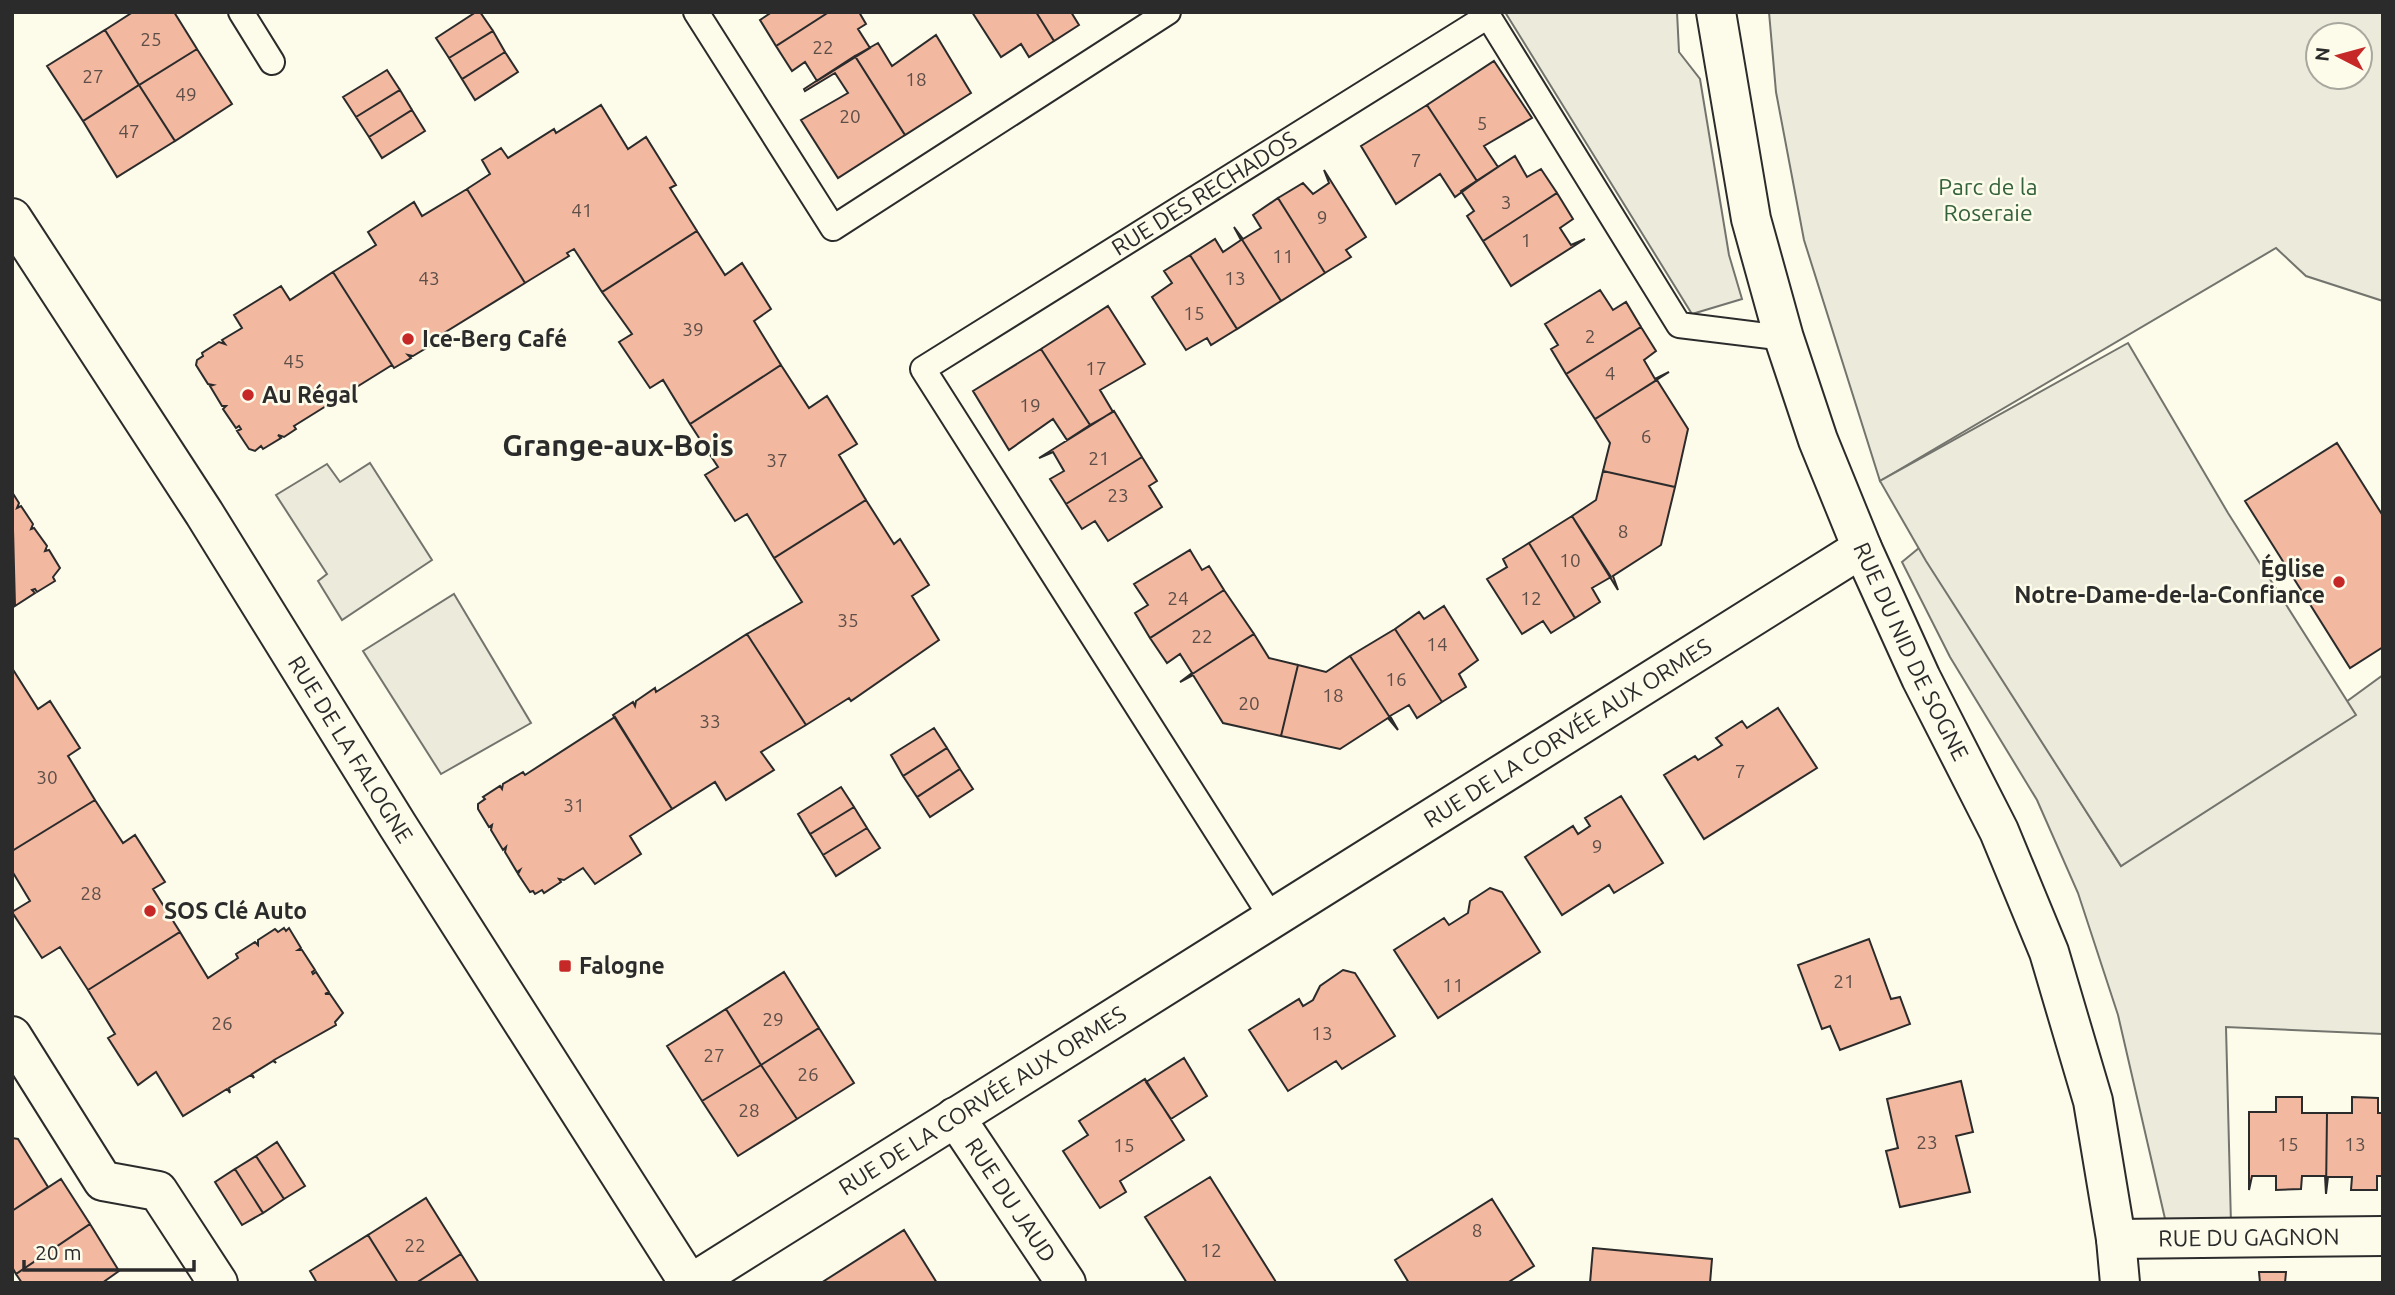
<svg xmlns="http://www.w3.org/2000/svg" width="2395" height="1295" viewBox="0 0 2395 1295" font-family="Ubuntu,sans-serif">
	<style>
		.green { fill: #ecebdb; stroke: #74746e; stroke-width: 2; fill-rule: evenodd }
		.parking { fill: #eceadb; stroke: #74746e; stroke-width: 2 }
		.building { fill: #f2b8a0; stroke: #2b2b2b; stroke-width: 2 }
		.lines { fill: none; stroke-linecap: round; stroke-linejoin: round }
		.service-casing { stroke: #2b2b2b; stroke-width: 28 }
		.minor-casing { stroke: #2b2b2b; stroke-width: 42 }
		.tertiary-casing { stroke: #2b2b2b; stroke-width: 42 }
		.service { stroke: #fdfbea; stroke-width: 24 }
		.minor { stroke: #fdfbea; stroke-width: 38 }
		.tertiary { stroke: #fdfbea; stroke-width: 38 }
		.poi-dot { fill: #c62828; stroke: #fdfbea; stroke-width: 2.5 }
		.labels { text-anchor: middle; stroke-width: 5; stroke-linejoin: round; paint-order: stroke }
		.number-label { font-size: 19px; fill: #5d4e48 }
		.park-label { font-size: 23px; fill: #34623c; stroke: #fdfbea }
		.street-label { font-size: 23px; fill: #2b2b2b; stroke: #fdfbea }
		.poi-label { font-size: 23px; font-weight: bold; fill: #2b2b2b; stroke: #fdfbea; text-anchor: start }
		.district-label { font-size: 30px; font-weight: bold; fill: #2b2b2b; stroke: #fdfbea }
	</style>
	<rect width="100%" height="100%" fill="#fdfbea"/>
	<path class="green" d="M 1505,12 L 1677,12 L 1679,52 L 1700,79 L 1729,255 L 1742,299 L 1692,314 Z
		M 1769,12 L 2383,12 L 2383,301 L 2306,276 L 2276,248 L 1880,481 L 1804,240 L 1776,92 ZM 2318,35 L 2360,35 L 2360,77 L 2318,77 Z
		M 370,463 L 432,560 L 342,620 L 318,581 L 327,574 L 276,495 L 327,464 L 340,482 Z
		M 1919,548 L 2121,866 L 2383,675 L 2383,1034 L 2226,1027 L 2231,1224 L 2166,1223 L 2118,1015 L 2078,893 L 2037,800 L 1950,657 L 1902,562 Z
		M 454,594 L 531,723 L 441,774 L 363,651 Z"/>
	<path class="parking" d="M 2128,343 L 2228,513 L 2356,715 L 2121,866 L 1926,561 L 1880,481 Z"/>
	<path class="building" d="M 133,12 L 174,12 L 197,49 L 139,85 L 105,30 Z
		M 476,12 L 480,12 L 493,31 L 449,58 L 436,38 Z
		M 829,12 L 776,46 L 760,20 L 772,12 Z
		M 829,12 L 859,12 L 866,24 L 858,29 L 870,48 L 817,81 L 805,62 L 792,71 L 776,46 Z
		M 972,12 L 1036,12 L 1054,41 L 1029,57 L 1021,44 L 1001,57 Z
		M 1036,12 L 1071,12 L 1079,25 L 1054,41 Z
		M 105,30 L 139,85 L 83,121 L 47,66 Z
		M 493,31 L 505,52 L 462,79 L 449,58 Z
		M 936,35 L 971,93 L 905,135 L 855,56 L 878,43 L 892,66 Z
		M 197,49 L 232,104 L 175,141 L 139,85 Z
		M 505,52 L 518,72 L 475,100 L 462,79 Z
		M 855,56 L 905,135 L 838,178 L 801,120 L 848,93 L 835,73 L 805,91 L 804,89 Z
		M 1494,61 L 1532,118 L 1484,146 L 1498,167 L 1477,181 L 1427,105 Z
		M 387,70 L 400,90 L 356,117 L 343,97 Z
		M 139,85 L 175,141 L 117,177 L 83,121 Z
		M 400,90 L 412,110 L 369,137 L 356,117 Z
		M 601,105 L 628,149 L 646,137 L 676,185 L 670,188 L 697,231 L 602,292 L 574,249 L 567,253 L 569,256 L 525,283 L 467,189 L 490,174 L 482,160 L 501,148 L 508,158 L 554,129 L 556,133 Z
		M 1427,105 L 1477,181 L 1455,197 L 1440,174 L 1396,204 L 1361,146 Z
		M 412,110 L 425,131 L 382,158 L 369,137 Z
		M 1515,156 L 1527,177 L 1541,169 L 1557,193 L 1483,241 L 1467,216 L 1474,211 L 1461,191 Z
		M 1324,170 L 1366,237 L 1346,250 L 1351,257 L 1325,273 L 1278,198 L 1303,183 L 1313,194 L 1329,183 Z
		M 467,189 L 525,283 L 431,341 L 433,344 L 413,356 L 408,355 L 411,358 L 394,368 L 333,272 L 376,245 L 368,232 L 414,202 L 422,216 Z
		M 1557,193 L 1573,219 L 1560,228 L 1571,245 L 1585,239 L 1511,286 L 1483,241 Z
		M 1278,198 L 1325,273 L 1281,301 L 1234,227 L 1243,239 L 1261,228 L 1253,215 Z
		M 1234,227 L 1281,301 L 1237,329 L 1190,255 L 1215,239 L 1223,252 L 1241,240 Z
		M 697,231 L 725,275 L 742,263 L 771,309 L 754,321 L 781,365 L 690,424 L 663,380 L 650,388 L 619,342 L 632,334 L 602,292 Z
		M 1190,255 L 1237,329 L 1211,345 L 1207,338 L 1186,350 L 1152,297 L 1172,283 L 1164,271 Z
		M 333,272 L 392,365 L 294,426 L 296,429 L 284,437 L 278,435 L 281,438 L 263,449 L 261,446 L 255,451 L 249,449 L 237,431 L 241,429 L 239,426 L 236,428 L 223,409 L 226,406 L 222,406 L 210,386 L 213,385 L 208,384 L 196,365 L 197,360 L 203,356 L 202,353 L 219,342 L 225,344 L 222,340 L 242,328 L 234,315 L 281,286 L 290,300 Z
		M 1600,290 L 1613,310 L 1626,302 L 1641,327 L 1566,374 L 1551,349 L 1558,345 L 1545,324 Z
		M 1108,306 L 1145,364 L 1100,390 L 1113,412 L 1090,425 L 1041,349 Z
		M 1641,327 L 1656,351 L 1644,360 L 1655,379 L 1669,372 L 1595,419 L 1566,374 Z
		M 1041,349 L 1090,425 L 1067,440 L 1053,419 L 1009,450 L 973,391 Z
		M 781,365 L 809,408 L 827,396 L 857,444 L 839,455 L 866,500 L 774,558 L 747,514 L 735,521 L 705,475 L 718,467 L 690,424 Z
		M 1657,380 L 1688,429 L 1675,487 L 1603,471 L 1610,443 L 1595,419 Z
		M 1114,411 L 1142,457 L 1066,504 L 1050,479 L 1064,471 L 1053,452 L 1039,458 Z
		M 2337,443 L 2383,516 L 2383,647 L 2350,668 L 2245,501 Z
		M 1142,457 L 1157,481 L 1149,486 L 1162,507 L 1108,541 L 1095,521 L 1082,529 L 1066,504 Z
		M 1603,471 L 1675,487 L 1661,545 L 1613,576 L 1618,590 L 1572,516 L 1596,500 Z
		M 12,492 L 19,503 L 17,508 L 21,506 L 33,524 L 31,529 L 34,528 L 47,546 L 45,551 L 49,550 L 60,568 L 53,577 L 55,581 L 37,592 L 35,589 L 32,590 L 35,593 L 15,606 Z
		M 866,500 L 894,544 L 900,539 L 929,585 L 912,596 L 939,640 L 851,701 L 849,698 L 806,725 L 747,634 L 802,602 L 774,558 Z
		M 1572,516 L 1611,577 L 1592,588 L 1600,602 L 1575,618 L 1529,543 Z
		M 1529,543 L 1575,618 L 1551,633 L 1543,621 L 1522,634 L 1487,579 L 1507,567 L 1503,559 Z
		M 1190,550 L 1202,570 L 1209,566 L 1224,590 L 1150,638 L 1135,613 L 1148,605 L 1134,584 Z
		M 1224,590 L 1254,634 L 1180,682 L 1192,673 L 1180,654 L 1167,663 L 1150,638 Z
		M 1444,606 L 1478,660 L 1459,674 L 1466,687 L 1442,702 L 1395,629 L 1419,612 L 1424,619 Z
		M 1395,629 L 1442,702 L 1417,718 L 1409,705 L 1390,716 L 1398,730 L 1350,656 Z
		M 747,634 L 806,725 L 761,752 L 774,770 L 726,800 L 715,782 L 672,809 L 613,715 L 633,702 L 635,706 L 636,701 L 655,688 L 656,692 Z
		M 1254,634 L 1269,658 L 1298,665 L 1281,736 L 1223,723 L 1193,675 L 1180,682 Z
		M 1350,656 L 1398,730 L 1388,718 L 1340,749 L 1281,736 L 1298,665 L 1326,672 Z
		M 12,668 L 38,709 L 50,701 L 80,748 L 68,756 L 95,800 L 12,851 Z
		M 1778,708 L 1817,768 L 1704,839 L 1664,775 L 1695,756 L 1698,760 L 1722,745 L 1716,738 L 1742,721 L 1747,728 Z
		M 615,717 L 672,809 L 630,836 L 641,854 L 595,884 L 583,868 L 564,880 L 559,879 L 561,882 L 544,893 L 542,890 L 535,894 L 533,891 L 530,892 L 518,874 L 520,870 L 517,872 L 505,852 L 506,847 L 503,850 L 491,830 L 492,825 L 489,827 L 478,809 L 478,804 L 485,799 L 483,797 L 500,786 L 502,789 L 503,784 L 523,772 L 525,775 Z
		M 934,728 L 947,748 L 903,776 L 891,755 Z
		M 947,748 L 960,769 L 917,797 L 903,776 Z
		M 960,769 L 973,789 L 930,817 L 917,797 Z
		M 841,787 L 854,807 L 810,834 L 798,814 Z
		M 1621,796 L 1663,863 L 1614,893 L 1609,885 L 1562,915 L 1525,857 L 1573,826 L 1578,834 L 1590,826 L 1585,818 Z
		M 95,800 L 123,843 L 135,835 L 165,882 L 153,889 L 180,932 L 88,990 L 60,947 L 42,958 L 12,912 L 30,901 L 12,871 L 12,851 Z
		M 854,807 L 867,828 L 823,855 L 810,834 Z
		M 867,828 L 880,848 L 836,876 L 823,855 Z
		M 1490,888 L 1502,892 L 1540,952 L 1438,1018 L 1394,950 L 1444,918 L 1449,925 L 1468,913 L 1470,901 Z
		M 284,928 L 286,931 L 289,928 L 301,948 L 298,950 L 302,950 L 315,970 L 312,972 L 313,974 L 316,972 L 329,992 L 325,994 L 330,994 L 343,1013 L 335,1022 L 336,1025 L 274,1060 L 276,1063 L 273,1061 L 252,1074 L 254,1078 L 251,1075 L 229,1088 L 230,1093 L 227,1089 L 183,1116 L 156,1072 L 138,1085 L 108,1038 L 115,1034 L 88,990 L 180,932 L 208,978 L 238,958 L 236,954 L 255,942 L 258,945 L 258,940 L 275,929 L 278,932 Z
		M 1869,939 L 1891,999 L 1900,997 L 1910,1024 L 1840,1050 L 1830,1026 L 1822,1029 L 1798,965 Z
		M 1343,970 L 1355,973 L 1395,1036 L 1342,1069 L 1336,1061 L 1288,1091 L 1249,1030 L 1299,999 L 1303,1006 L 1313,1000 L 1320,986 Z
		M 784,972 L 819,1028 L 761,1065 L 726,1009 Z
		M 726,1009 L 761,1065 L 702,1101 L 667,1046 Z
		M 819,1028 L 854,1083 L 797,1119 L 761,1065 Z
		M 1184,1058 L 1207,1096 L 1171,1119 L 1146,1082 Z
		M 761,1065 L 797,1119 L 738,1156 L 702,1101 Z
		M 1145,1079 L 1184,1140 L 1120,1181 L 1126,1192 L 1100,1208 L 1063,1151 L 1088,1135 L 1079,1121 Z
		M 1961,1081 L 1973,1132 L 1956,1136 L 1970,1192 L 1900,1207 L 1886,1151 L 1898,1148 L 1887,1099 Z
		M 2276,1097 L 2302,1097 L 2302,1113 L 2327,1113 L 2326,1194 L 2325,1176 L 2302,1176 L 2301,1189 L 2276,1190 L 2276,1176 L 2252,1176 L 2249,1190 L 2249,1112 L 2276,1112 Z
		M 2352,1097 L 2378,1098 L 2378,1113 L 2383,1113 L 2383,1176 L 2377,1176 L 2377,1190 L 2351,1190 L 2352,1177 L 2328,1177 L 2326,1194 L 2327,1113 L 2352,1113 Z
		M 12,1138 L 18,1139 L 48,1187 L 12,1211 Z
		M 277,1142 L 305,1186 L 284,1199 L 256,1156 Z
		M 256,1156 L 284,1199 L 263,1213 L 235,1169 Z
		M 235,1169 L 263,1213 L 242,1225 L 215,1182 Z
		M 1210,1177 L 1276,1282 L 1275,1283 L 1187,1283 L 1145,1217 Z
		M 61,1179 L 90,1224 L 16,1274 L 12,1267 L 12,1211 Z
		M 426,1198 L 461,1254 L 416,1283 L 398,1283 L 368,1235 Z
		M 1492,1199 L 1534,1266 L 1507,1283 L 1409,1283 L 1395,1260 Z
		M 90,1224 L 119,1271 L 102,1283 L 22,1283 L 16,1274 Z
		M 904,1230 L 937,1283 L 821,1283 Z
		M 368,1235 L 398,1283 L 317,1283 L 310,1271 Z
		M 1593,1248 L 1712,1259 L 1710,1283 L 1590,1283 Z
		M 461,1254 L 479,1283 L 416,1283 Z
		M 2259,1272 L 2286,1272 L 2285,1283 L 2260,1283 Z"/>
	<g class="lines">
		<defs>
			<g id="service">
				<path d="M 241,12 L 272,62"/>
				<path d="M 696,12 L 833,228 L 1168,12"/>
				<path id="s1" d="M 1272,918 L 923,369 L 1488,16 L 1679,325 L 1784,338"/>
			</g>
			<g id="minor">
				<path id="s2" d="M 1716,12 L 1751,219 L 1784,338 L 1818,440 L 1862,548 L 1921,678 L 1999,831 L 2049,952 L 2093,1101 L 2116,1239 L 2120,1283"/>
				<path d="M 12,1036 L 103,1181 L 158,1191 L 218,1283"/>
				<path id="s3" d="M 955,1117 L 1066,1283"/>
				<path id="s4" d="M 2116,1239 L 2383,1236"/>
				<path id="s5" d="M 692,1283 L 1862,548"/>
			</g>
			<g id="tertiary">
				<path id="s6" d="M 12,218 L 204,513 L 398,826 L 689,1283"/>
			</g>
		</defs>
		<use href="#service" class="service-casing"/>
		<use href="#minor" class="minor-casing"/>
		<use href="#tertiary" class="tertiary-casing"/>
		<use href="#service" class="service"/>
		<use href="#minor" class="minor"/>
		<use href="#tertiary" class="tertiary"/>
	</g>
	<g class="poi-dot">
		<circle cx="408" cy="339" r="7"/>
		<circle cx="248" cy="395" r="7"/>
		<circle cx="2339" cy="582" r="7"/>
		<circle cx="150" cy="911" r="7"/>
		<rect x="558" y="959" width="14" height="14" rx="3.5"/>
	</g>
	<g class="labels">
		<g class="number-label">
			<text x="151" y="46">25</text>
			<text x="823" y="54">22</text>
			<text x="93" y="83">27</text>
			<text x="916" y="86">18</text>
			<text x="186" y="101">49</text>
			<text x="850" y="123">20</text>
			<text x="1482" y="130">5</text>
			<text x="129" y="138">47</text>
			<text x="1416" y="167">7</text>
			<text x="1506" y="209">3</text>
			<text x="582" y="217">41</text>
			<text x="1322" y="224">9</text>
			<text x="1526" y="247">1</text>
			<text x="1283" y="263">11</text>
			<text x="429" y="285">43</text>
			<text x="1235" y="285">13</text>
			<text x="1194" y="320">15</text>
			<text x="693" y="336">39</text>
			<text x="1590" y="343">2</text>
			<text x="294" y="368">45</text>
			<text x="1096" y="375">17</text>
			<text x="1610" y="380">4</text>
			<text x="1030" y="412">19</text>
			<text x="1646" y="443">6</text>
			<text x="1099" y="465">21</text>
			<text x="777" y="467">37</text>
			<text x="1118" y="502">23</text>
			<text x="1623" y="538">8</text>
			<text x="1570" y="567">10</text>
			<text x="1178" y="605">24</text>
			<text x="1531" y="605">12</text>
			<text x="848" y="627">35</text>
			<text x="1202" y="643">22</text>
			<text x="1437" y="651">14</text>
			<text x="1396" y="686">16</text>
			<text x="1333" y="702">18</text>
			<text x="1249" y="710">20</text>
			<text x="710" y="728">33</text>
			<text x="1740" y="778">7</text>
			<text x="47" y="784">30</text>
			<text x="574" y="812">31</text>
			<text x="1597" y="853">9</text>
			<text x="91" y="900">28</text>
			<text x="1844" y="988">21</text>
			<text x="1453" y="992">11</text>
			<text x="773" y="1026">29</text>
			<text x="222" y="1030">26</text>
			<text x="1322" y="1040">13</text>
			<text x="714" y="1062">27</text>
			<text x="808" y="1081">26</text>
			<text x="749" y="1117">28</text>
			<text x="1927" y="1149">23</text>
			<text x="2288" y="1151">15</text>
			<text x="2355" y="1151">13</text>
			<text x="1124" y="1152">15</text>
			<text x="1477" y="1237">8</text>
			<text x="415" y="1252">22</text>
			<text x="1211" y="1257">12</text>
		</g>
		<g class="park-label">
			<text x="1988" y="195">Parc de la<tspan x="1988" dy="26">Roseraie</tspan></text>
		</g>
		<g class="street-label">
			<text dy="8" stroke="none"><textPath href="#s1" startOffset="982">RUE DES RECHADOS</textPath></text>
			<text dy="8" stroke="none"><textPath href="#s2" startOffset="672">RUE DU NID DE SOGNE</textPath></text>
			<text dy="8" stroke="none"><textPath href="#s5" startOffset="1034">RUE DE LA CORVÉE AUX ORMES</textPath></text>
			<text dy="8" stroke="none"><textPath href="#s6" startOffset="630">RUE DE LA FALOGNE</textPath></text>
			<text dy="8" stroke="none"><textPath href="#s5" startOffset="343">RUE DE LA CORVÉE AUX ORMES</textPath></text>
			<text dy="8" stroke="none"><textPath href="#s3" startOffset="100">RUE DU JAUD</textPath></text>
			<text dy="8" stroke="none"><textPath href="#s4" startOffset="133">RUE DU GAGNON</textPath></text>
		</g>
		<g class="poi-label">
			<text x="422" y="347">Ice-Berg Café</text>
			<text x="262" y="403">Au Régal</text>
			<text x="2325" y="577" text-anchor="end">Église<tspan x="2325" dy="26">Notre-Dame-de-la-Confiance</tspan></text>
			<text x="164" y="919">SOS Clé Auto</text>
			<text x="579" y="974">Falogne</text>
		</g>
		<g class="district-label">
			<text x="618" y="456">Grange-aux-Bois</text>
		</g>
	</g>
	<rect width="2395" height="1295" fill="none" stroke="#2b2b2b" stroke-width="28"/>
	<g transform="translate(2339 56) rotate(276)"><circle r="33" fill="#fdfbea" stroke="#a9a89e" stroke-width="2"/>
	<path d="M0-5L12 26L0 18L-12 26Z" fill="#c62828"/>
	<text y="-10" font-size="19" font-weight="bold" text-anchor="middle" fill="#2b2b2b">N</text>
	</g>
	<path d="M24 1260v10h170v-10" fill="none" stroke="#2b2b2b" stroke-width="3.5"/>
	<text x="35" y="1260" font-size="21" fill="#2b2b2b" stroke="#fdfbea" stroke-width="5" paint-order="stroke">20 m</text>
</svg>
